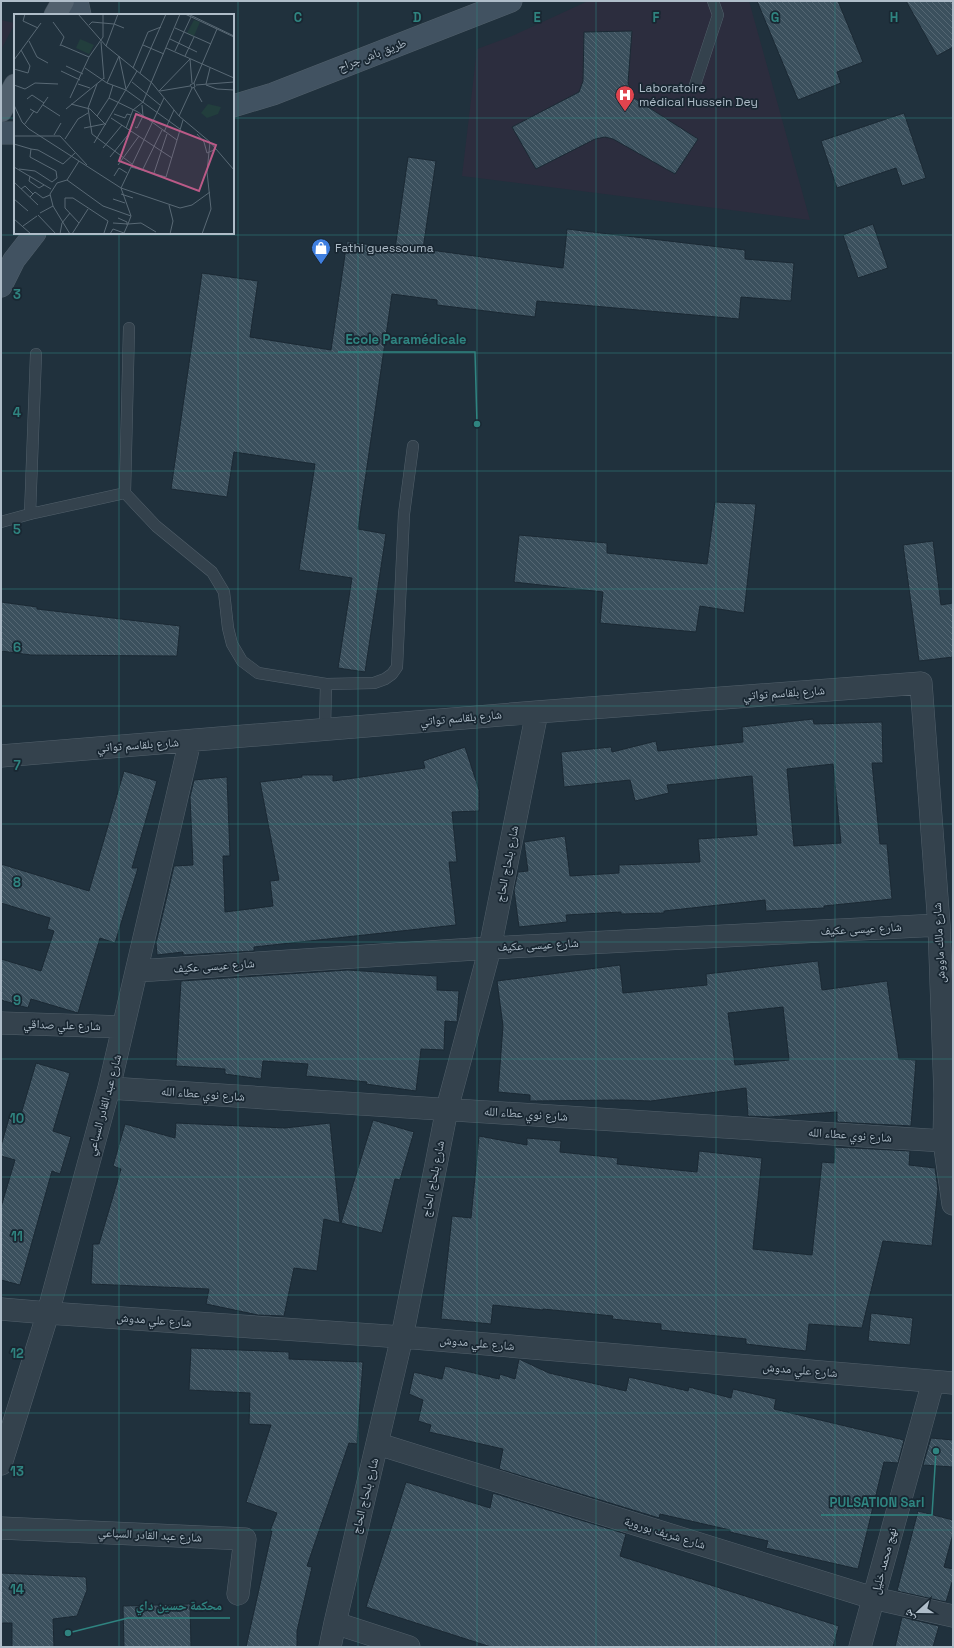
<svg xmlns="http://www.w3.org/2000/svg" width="954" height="1648" viewBox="0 0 954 1648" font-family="'Space Grotesk','Noto Naskh Arabic',sans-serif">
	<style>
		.medical { fill: #2c2d3e }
		.building { fill: url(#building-back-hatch); stroke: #1b2934; fill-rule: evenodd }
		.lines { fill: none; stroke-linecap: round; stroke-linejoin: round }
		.service-casing { stroke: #52606b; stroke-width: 12 }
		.minor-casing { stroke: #52606b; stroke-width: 23 }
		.secondary-casing { stroke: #52606b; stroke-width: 23 }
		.primary-casing { stroke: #404e59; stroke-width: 23 }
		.service { stroke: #34424d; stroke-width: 11 }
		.minor { stroke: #34424d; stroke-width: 22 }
		.secondary { stroke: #415261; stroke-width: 22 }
		.primary { stroke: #52616e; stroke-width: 22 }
		.grid { fill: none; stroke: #2f8480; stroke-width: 1; stroke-opacity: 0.55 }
		.labels { text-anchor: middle; stroke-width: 3.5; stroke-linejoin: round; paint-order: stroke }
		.street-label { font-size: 12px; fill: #afbdc9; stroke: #192732 }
		.poi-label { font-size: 12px; fill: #afbdc9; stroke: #192732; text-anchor: start }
		.inset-road { fill: none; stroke: #596975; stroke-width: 1 }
		.view { fill: #ba5a87; fill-opacity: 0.15; stroke: #ba5a87; stroke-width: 2 }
		.inset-edge { fill: none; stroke: #afbdc9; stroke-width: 2 }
		.grid-label { font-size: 13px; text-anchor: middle; font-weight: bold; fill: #2f8480; stroke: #192732; stroke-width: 3.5; stroke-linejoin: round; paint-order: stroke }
		.leader { fill: none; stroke: #2f8480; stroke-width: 1.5 }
		.callout-dot { fill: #2f8480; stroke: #192732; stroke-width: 1.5 }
		.callout-label { font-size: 13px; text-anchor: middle; font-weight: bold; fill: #2f8480; stroke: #192732; stroke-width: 3.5; stroke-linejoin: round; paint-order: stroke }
	</style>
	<defs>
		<pattern id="building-back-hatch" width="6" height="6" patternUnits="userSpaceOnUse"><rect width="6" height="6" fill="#3b505d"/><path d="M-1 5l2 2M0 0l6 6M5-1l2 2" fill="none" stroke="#556773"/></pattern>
	</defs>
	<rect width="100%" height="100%" fill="#20313d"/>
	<path class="medical" d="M 588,1 L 749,1 L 810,220 L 462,176 L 477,49 L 512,36 Z
		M 1,20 L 15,23 L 1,50 Z"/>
	<path class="building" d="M 757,1 L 838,1 L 863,62 L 837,72 L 841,83 L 798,100 Z
		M 906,1 L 953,1 L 953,47 L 937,56 Z
		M 632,31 L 628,83 L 634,98 L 698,139 L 675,174 L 613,139 L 605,137 L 595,139 L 536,169 L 512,127 L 579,92 L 583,81 L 584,32 Z
		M 904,113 L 926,178 L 902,186 L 896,168 L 837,188 L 821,141 Z
		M 408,157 L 436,161 L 423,249 L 563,268 L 567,229 L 745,250 L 745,259 L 794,263 L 791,301 L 741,297 L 739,319 L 537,301 L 535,317 L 437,305 L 437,300 L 392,294 L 358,529 L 386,534 L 365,672 L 338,668 L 352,578 L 299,570 L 315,464 L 234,452 L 227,497 L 171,489 L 202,273 L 258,281 L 250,337 L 331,350 L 347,241 L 395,249 Z
		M 873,224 L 888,268 L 858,278 L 843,235 Z
		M 715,502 L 756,504 L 744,613 L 700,606 L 696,632 L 600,623 L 603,592 L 514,582 L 519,535 L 607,543 L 607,553 L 707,564 Z
		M 933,541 L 941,605 L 953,603 L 953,657 L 919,661 L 903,545 Z
		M 1,602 L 37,607 L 37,609 L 180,626 L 177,656 L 31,655 L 1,651 Z
		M 813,719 L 814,724 L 882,722 L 883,763 L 872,763 L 880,844 L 887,844 L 892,899 L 824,906 L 824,908 L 766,911 L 765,900 L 664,911 L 664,913 L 621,914 L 621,912 L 566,915 L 567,922 L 519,927 L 514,890 L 518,872 L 528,871 L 524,842 L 565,836 L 570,876 L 619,873 L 619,865 L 700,862 L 698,839 L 757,835 L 752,776 L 667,785 L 669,793 L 635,801 L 630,780 L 564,787 L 561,752 L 611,747 L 612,752 L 656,741 L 658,751 L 743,742 L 742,727 ZM 833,764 L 841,843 L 794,846 L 787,769 Z
		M 465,747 L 479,790 L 479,811 L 452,812 L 457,862 L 449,862 L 456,925 L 254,947 L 254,951 L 183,955 L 183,952 L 157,955 L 156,943 L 174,866 L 193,865 L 190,797 L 194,780 L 227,777 L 230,856 L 223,856 L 225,912 L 273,906 L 270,881 L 279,880 L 260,782 L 302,777 L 302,775 L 333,775 L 333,781 L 425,768 L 423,761 Z
		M 124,771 L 157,781 L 132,868 L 138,868 L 115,943 L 100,938 L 78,1013 L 31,999 L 28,1008 L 1,1000 L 1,959 L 41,971 L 54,931 L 47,929 L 50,918 L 1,903 L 1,864 L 89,891 Z
		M 818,961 L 822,990 L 887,981 L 899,1059 L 916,1060 L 911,1126 L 837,1122 L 837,1112 L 770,1117 L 748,1116 L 746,1088 L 651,1101 L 623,1100 L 530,1101 L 530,1095 L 498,1092 L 503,1026 L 497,981 L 620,965 L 623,993 L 707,985 L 706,974 ZM 783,1007 L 789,1060 L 735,1065 L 728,1013 Z
		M 348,970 L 437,976 L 437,990 L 459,991 L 457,1022 L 445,1021 L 444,1050 L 421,1049 L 416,1091 L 366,1084 L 367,1082 L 306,1076 L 308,1064 L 263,1061 L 261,1079 L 225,1074 L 225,1069 L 176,1066 L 181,981 Z
		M 36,1063 L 70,1073 L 53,1131 L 71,1137 L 60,1174 L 52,1171 L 20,1285 L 1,1280 L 1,1207 L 15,1160 L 1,1156 L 1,1146 L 9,1118 L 19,1121 Z
		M 373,1120 L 414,1132 L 400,1180 L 395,1179 L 382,1233 L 341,1223 Z
		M 176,1123 L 285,1128 L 330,1123 L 340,1223 L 324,1219 L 317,1271 L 294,1268 L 284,1316 L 258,1315 L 206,1304 L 209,1289 L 91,1284 L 93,1244 L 99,1244 L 121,1169 L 113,1166 L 125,1124 L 175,1138 Z
		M 479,1136 L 527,1145 L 527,1138 L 561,1141 L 560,1152 L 618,1158 L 617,1164 L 697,1172 L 699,1151 L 762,1158 L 753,1249 L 812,1255 L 822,1162 L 834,1163 L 835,1147 L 910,1151 L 909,1165 L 935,1168 L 938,1189 L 932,1246 L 883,1241 L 862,1328 L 809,1324 L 806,1351 L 746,1344 L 746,1339 L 661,1330 L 661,1324 L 612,1319 L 613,1316 L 543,1309 L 543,1310 L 493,1305 L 491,1324 L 441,1319 L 452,1216 L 471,1218 Z
		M 871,1313 L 913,1318 L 910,1345 L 868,1341 Z
		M 191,1348 L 289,1352 L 289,1359 L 363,1362 L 357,1444 L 349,1443 L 307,1566 L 312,1567 L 297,1631 L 297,1647 L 246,1647 L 272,1531 L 270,1531 L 277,1513 L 246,1502 L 271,1425 L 249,1424 L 250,1393 L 189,1390 Z
		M 519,1359 L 549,1373 L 626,1391 L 629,1377 L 688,1391 L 689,1387 L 731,1398 L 733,1389 L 776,1399 L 774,1409 L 904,1440 L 898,1463 L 884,1462 L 858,1569 L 766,1548 L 768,1541 L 730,1532 L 730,1530 L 660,1514 L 659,1518 L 499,1469 L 503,1449 L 429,1432 L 431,1425 L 418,1421 L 423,1400 L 409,1394 L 414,1372 L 442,1379 L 445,1366 L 499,1379 L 500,1374 L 515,1379 Z
		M 931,1438 L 953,1440 L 953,1467 L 923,1465 Z
		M 406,1482 L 490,1508 L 493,1493 L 626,1534 L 620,1556 L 839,1626 L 833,1647 L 491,1647 L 366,1607 Z
		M 918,1511 L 953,1520 L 953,1534 L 944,1567 L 953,1569 L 953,1579 L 946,1602 L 897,1591 Z
		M 1,1573 L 86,1577 L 87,1590 L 77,1616 L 53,1619 L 54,1647 L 12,1647 L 12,1623 L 1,1623 Z
		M 190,1604 L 191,1647 L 124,1647 L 123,1606 Z
		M 902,1617 L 939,1626 L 933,1647 L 895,1647 Z"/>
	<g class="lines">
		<defs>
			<path id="service" d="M 695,85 L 718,15 L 713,1
				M 129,328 L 125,493 L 156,526 L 212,572 L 224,592 L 228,628 L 232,644 L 242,661 L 258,673 L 326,684 L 374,683 L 385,679 L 392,674 L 397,667 L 404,514 L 413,446
				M 30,514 L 36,354
				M 1,522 L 30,514 L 125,493
				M 325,729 L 326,684"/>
			<path id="minor" d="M 1,756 L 537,712 L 921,683 L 939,925 L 945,1094 L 944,1141 L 953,1204
				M 137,971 L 490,948 L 939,925
				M 1,1023 L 123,1027
				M 109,1088 L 944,1141
				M 1,1309 L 48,1313 L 402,1337 L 953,1383
				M 378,1444 L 873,1598 L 953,1616
				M 1,1464 L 48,1313 L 109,1088 L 190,741
				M 1,1528 L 245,1539 L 238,1594
				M 335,1623 L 409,1647
				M 330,1647 L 335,1623 L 402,1337 L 447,1109 L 490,948 L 537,712
				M 860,1647 L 933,1382"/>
			<path id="secondary" d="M 77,1 L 80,15
				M 233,106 L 273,94 L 511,1
				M 1,133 L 15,133
				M 1,286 L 14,260 L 35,233"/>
			<path id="primary" d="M 55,15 L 63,1
				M 1,111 L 15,85"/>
		</defs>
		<use href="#service" class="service-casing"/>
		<use href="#minor" class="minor-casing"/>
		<use href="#secondary" class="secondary-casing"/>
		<use href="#primary" class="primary-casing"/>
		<use href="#service" class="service"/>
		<use href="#minor" class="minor"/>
		<use href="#secondary" class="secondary"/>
		<use href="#primary" class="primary"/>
	</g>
	<path class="grid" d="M 119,1 L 119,15M 238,1 L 238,1647M 358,1 L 358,1647M 477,1 L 477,1647M 596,1 L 596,1647M 716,1 L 716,1647M 835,1 L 835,1647M 1,118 L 15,118M 233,118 L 953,118M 119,233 L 119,1647M 1,235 L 953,235M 1,353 L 953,353M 1,471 L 953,471M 1,589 L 953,589M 1,706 L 953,706M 1,824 L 953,824M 1,942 L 953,942M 1,1059 L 953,1059M 1,1177 L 953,1177M 1,1295 L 953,1295M 1,1413 L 953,1413M 1,1530 L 953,1530"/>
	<defs>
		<symbol id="hospital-pin" viewBox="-11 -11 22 30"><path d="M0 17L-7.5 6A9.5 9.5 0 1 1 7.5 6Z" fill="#e0444e" stroke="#192732"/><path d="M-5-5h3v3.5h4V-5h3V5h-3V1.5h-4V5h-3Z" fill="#fff"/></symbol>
		<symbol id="shop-pin" viewBox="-11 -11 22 30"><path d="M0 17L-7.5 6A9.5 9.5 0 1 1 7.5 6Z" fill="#3f7fe0" stroke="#192732"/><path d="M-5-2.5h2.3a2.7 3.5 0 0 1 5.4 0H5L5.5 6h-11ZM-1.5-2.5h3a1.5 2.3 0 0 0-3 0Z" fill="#fff"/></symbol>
	</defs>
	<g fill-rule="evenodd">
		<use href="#hospital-pin" x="614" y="84" width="22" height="30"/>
		<use href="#shop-pin" x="310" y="237" width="22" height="30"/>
	</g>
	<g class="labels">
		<g class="street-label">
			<text transform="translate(372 55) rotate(-21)" y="4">طريق باش جراح</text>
			<text transform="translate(784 693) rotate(-4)" y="4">شارع بلقاسم تواتي</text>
			<text transform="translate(461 718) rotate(-5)" y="4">شارع بلقاسم تواتي</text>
			<text transform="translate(138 745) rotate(-4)" y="4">شارع بلقاسم تواتي</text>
			<text transform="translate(507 864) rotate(-79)" y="4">شارع بلحاج الحاج</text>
			<text transform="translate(861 929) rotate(-3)" y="4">شارع عيسى عكيف</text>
			<text transform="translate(939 943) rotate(-93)" y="4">شارع مالك ماووش</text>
			<text transform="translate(538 945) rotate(-3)" y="4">شارع عيسى عكيف</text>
			<text transform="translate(214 966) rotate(-4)" y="4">شارع عيسى عكيف</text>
			<text transform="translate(62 1025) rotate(2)" y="4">شارع علي صداقي</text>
			<text transform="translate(203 1094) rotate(4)" y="4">شارع نوي عطاء الله</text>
			<text transform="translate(104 1105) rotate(-75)" y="4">شارع عبد القادر السباعي</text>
			<text transform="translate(526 1114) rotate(4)" y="4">شارع نوي عطاء الله</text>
			<text transform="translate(850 1135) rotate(4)" y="4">شارع نوي عطاء الله</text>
			<text transform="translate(433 1179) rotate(-79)" y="4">شارع بلحاج الحاج</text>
			<text transform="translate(154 1320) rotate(4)" y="4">شارع علي مدوش</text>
			<text transform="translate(477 1343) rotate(5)" y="4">شارع علي مدوش</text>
			<text transform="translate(800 1370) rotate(5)" y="4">شارع علي مدوش</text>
			<text transform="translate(365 1496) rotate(-76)" y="4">شارع بلحاج الحاج</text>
			<text transform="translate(665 1533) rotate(17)" y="4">شارع شريف بوروية</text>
			<text transform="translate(150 1535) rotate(3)" y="4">شارع عبد القادر السباعي</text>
			<text transform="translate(884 1561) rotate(-75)" y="4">نهج محمد خليل</text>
		</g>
		<g class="poi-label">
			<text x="639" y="92">Laboratoire<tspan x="639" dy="14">médical Hussein Dey</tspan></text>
			<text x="335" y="252">Fathi guessouma</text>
		</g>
	</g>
	<g transform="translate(14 14)">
		<rect width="220" height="220" fill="#20313d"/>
		<path d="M 66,25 L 80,31 L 75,40 L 62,34 Z" fill="#223e3d"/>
		<path d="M 180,6 L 186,8 L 180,22 L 173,19 Z" fill="#223e3d"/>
		<path d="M 194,90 L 207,93 L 204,100 L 193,104 L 187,99 Z" fill="#223e3d"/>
		<path class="inset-road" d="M 11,0 L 9,7 L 24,14M 64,0 L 92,32 L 138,69 L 165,102 L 196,128 L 220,156M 171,0 L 220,23M 174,0 L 220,22M 39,8 L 50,23 L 46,32M 75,11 L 78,8 L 100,10 L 110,14M 161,14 L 197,30M 156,25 L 183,38M 15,27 L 23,43 L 34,49M 87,28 L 90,65M 47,31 L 75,43M 129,31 L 150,40M 92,32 L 104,0M 152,34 L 220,64M 161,37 L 177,3M 105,42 L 112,75M 171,42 L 180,23M 176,45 L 178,69M 0,46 L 27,9M 52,52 L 69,60M 71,54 L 93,69 L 112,76 L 166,115M 119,54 L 134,18 L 147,13M 0,55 L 14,59 L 16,52 L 7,36M 47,57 L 66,66M 126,59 L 152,0M 118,68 L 146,91M 93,69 L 105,42M 180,69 L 176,71 L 178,74 L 181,73 L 180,69 L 203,15M 64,70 L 76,74M 83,70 L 74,94 L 78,120 L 118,150M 192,70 L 196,54M 0,71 L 11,75 L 21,69 L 44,70M 99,71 L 95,84 L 124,98 L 163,126M 182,71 L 220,68M 192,71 L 203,75 L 220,76M 180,74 L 188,88M 145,77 L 176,45M 146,77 L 176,72M 56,84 L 75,43 L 89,23 L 89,0M 13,85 L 18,81 L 30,89M 57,90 L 76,95 L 92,111M 0,91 L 8,108 L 15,115 L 107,174 L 166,194 L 178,191 L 196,178M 29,91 L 46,102M 16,95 L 23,99 L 34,83M 52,95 L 90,64M 100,100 L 111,104 L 113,100 L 117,101M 83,102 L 95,84M 165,102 L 178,74M 97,104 L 158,144M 10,111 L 20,97M 121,113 L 123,114 L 129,102 L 128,91M 70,114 L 90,110M 112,114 L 119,96 L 129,88 L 166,0M 150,118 L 160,96M 183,120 L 190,128 L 193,139 L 202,135M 40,121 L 47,109M 0,122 L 46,122 L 73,151M 51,125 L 64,105 L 74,99M 80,129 L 123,57M 0,130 L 17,135M 89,134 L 108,111M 96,143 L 117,117M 104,151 L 125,122M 0,153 L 37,175M 117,153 L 152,163 L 169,106M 5,155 L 21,157 L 38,168 L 43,164 L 42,157 L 16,143 L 17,135 L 24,136 L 49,150 L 61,139M 129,155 L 148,116M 140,159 L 153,120M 16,162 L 15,167 L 25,174 L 30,171M 100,162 L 105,154 L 113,159M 53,166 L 89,192 L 117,202M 0,168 L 24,191M 7,175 L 11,172 L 19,180M 107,180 L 119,184M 16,183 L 21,178 L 29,184 L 36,181M 0,185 L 14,197M 99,185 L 111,189M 155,191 L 159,207 L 156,220M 26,199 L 39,192M 24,201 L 42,220M 117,202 L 107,174 L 150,84M 117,202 L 114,210 L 127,209 L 142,218M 104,204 L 113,208 L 113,211M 0,205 L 17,220M 65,209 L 51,194 L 51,184 L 59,184 L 94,207 L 90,219M 9,212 L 23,202M 46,220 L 48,209 L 56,199M 56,220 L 39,192 L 36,180 L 43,169 L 53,166 L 65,147M 58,220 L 74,195M 96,220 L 99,215 L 110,219 L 114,210 L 99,209M 188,220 L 197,195 L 193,158 L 196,128"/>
		<path class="view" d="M 122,100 L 202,131 L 185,177 L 105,147 Z"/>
		<rect width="220" height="220" class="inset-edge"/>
	</g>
	<g class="grid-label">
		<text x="298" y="22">C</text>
		<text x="417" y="22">D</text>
		<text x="537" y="22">E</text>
		<text x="656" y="22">F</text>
		<text x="775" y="22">G</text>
		<text x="894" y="22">H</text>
		<text x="17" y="299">3</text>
		<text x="17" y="417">4</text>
		<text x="17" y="534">5</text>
		<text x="17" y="652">6</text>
		<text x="17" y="770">7</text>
		<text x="17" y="887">8</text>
		<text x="17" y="1005">9</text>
		<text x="17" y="1123">10</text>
		<text x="17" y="1241">11</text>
		<text x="17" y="1358">12</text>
		<text x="17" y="1476">13</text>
		<text x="17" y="1594">14</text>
	</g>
	<path class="leader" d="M477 424L475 352H338M936 1451L932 1515H821M68 1633L128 1618H230"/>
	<g class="callout-dot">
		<circle cx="477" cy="424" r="4"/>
		<circle cx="936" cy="1451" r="4"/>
		<circle cx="68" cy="1633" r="4"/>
	</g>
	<g class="callout-label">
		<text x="406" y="344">Ecole Paramédicale</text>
		<text x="877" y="1507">PULSATION Sarl</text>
		<text x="179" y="1610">محكمة حسين داي</text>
	</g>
	<rect width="954" height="1648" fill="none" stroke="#afbdc9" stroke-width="4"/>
	<g transform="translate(918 1612) rotate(249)" stroke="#192732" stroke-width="3" paint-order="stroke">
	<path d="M0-3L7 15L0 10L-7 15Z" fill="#afbdc9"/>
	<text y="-6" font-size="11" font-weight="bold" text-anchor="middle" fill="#afbdc9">ش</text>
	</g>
</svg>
